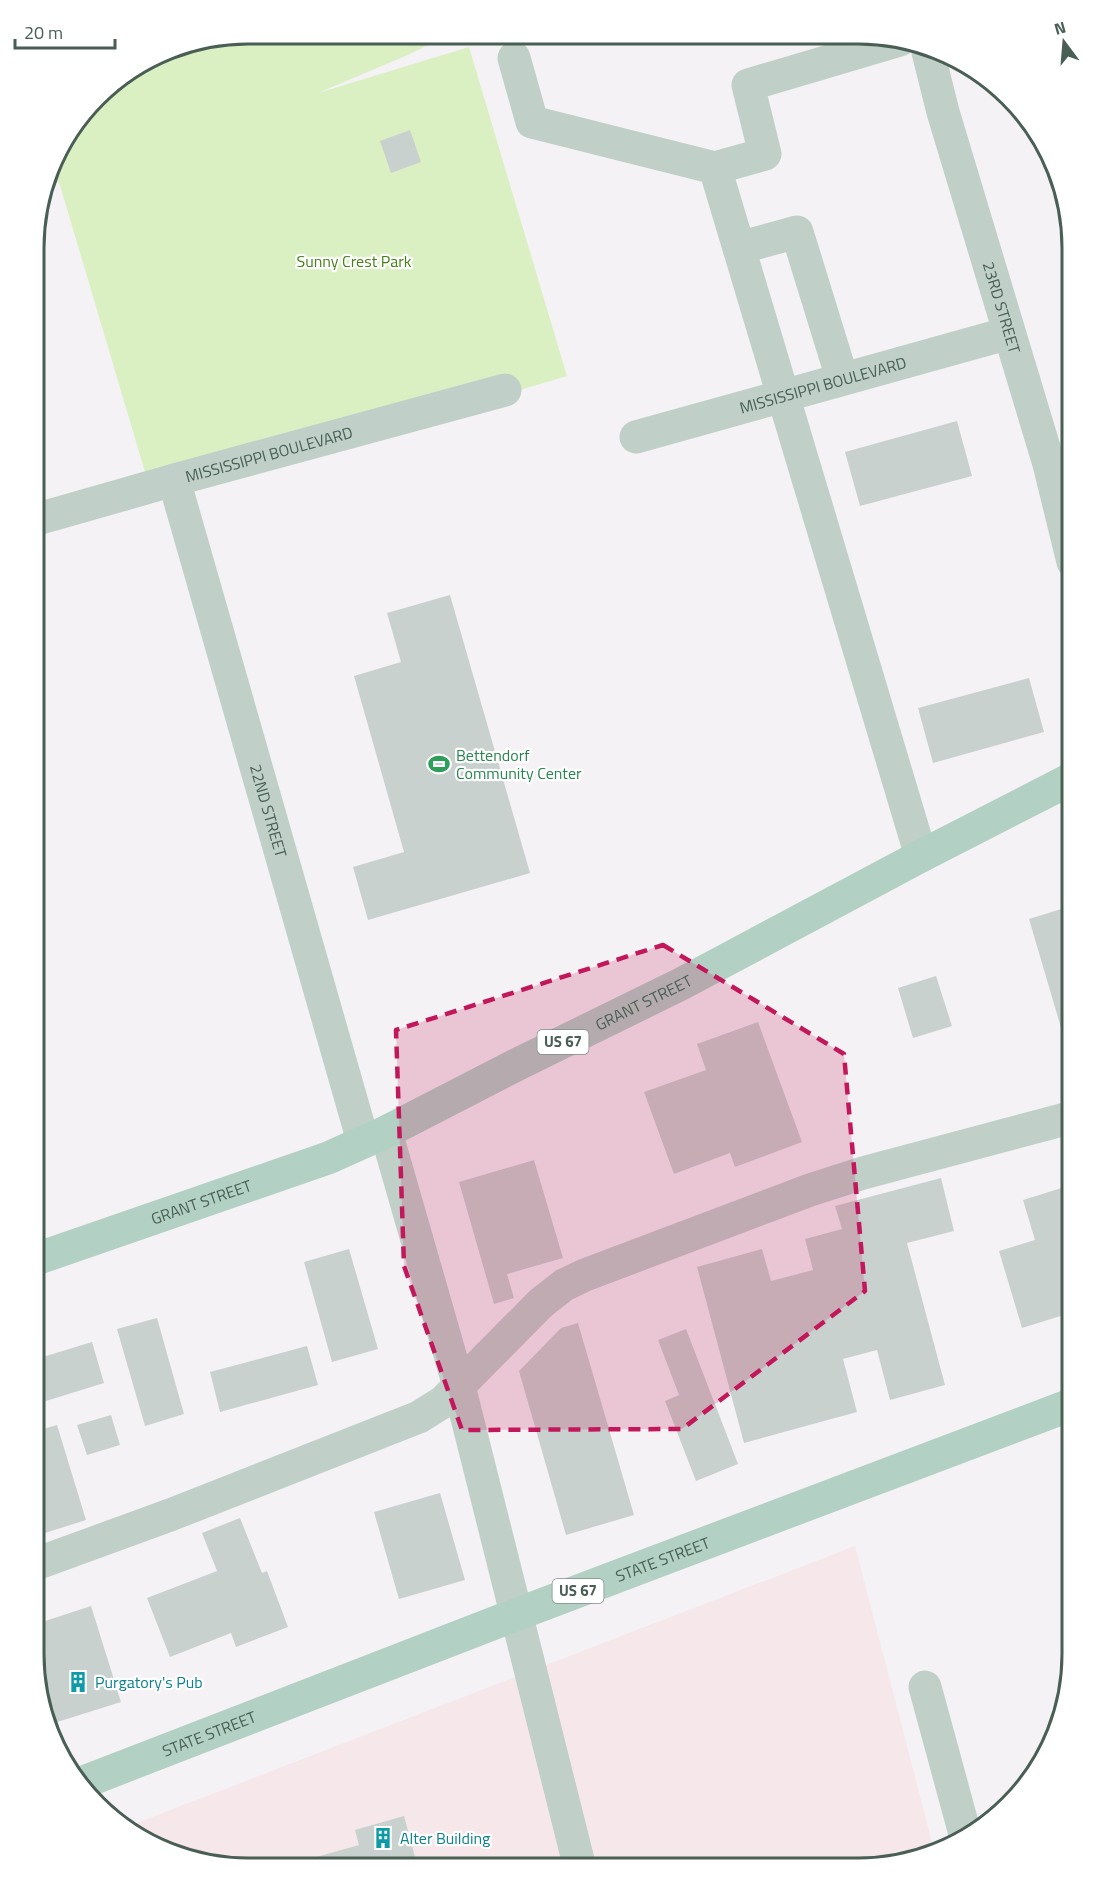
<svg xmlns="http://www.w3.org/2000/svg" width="1106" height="1902" viewBox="0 0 1106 1902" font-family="'Titillium Web',sans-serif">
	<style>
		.commercial { fill: #f5e7ea }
		.green { fill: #dbf0c2 }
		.building { fill: #c9d1ce }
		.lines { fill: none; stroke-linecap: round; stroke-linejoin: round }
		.minor { stroke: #c0d0c9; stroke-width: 33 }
		.major { stroke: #b2d0c3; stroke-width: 33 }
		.marked { fill: #c2185b; fill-opacity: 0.2; stroke: #c2185b; stroke-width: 4.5; stroke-dasharray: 12 8; stroke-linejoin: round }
		.labels { text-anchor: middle; stroke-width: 4.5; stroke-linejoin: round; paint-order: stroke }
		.shield { fill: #fff; stroke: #808f88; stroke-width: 1.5 }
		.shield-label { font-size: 15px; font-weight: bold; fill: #495f55 }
		.park-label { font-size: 16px; fill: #468218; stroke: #fff }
		.street-label { font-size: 16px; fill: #495f55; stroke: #fff }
		.leisure-label { font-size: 16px; fill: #27864d; stroke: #fff; text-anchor: start }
		.culture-label { font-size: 16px; fill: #0d838f; stroke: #fff; text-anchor: start }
		.rim { fill: none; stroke: #495f55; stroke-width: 3 }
	</style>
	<rect width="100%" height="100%" fill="#f4f2f4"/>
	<path class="commercial" d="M 855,1546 L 935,1854 L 859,1869 L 220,1867 L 124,1828 Z"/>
	<path class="green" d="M 247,33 L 450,34 L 410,54 L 318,93 L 469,47 L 567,376 L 201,484 L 145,472 L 59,182 L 46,184 L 55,152 L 106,86 L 166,49 Z"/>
	<path class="building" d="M 410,130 L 421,162 L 391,173 L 380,141 Z
		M 957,421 L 972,476 L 860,506 L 845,452 Z
		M 450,595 L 530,873 L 368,920 L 353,867 L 404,852 L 354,676 L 401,662 L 387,613 Z
		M 1029,678 L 1044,732 L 933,763 L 918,708 Z
		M 1071,906 L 1073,911 L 1072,1065 L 1029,919 Z
		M 936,976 L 952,1026 L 913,1038 L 898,988 Z
		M 758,1022 L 802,1142 L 735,1167 L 730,1153 L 674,1174 L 644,1092 L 706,1070 L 697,1044 Z
		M 534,1160 L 563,1258 L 507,1274 L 514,1298 L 494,1304 L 459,1182 Z
		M 941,1178 L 954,1231 L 907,1243 L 945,1385 L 890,1400 L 877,1350 L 843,1359 L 857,1412 L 744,1443 L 697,1267 L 762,1249 L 771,1281 L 813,1270 L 805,1239 L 842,1229 L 835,1206 Z
		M 1068,1186 L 1073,1202 L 1073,1333 L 1067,1314 L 1022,1328 L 999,1251 L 1035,1240 L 1023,1200 Z
		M 349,1249 L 378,1349 L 332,1362 L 304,1262 Z
		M 157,1318 L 184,1414 L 145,1426 L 117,1329 Z
		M 578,1323 L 634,1515 L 566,1535 L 519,1371 L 561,1328 Z
		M 686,1329 L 738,1464 L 696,1481 L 665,1401 L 679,1395 L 658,1340 Z
		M 92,1342 L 104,1383 L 33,1405 L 33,1360 Z
		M 307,1346 L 318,1385 L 220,1412 L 210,1372 Z
		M 111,1415 L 120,1445 L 87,1455 L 77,1425 Z
		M 57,1425 L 86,1520 L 45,1533 L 33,1496 L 33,1432 Z
		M 440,1493 L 465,1580 L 399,1599 L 374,1512 Z
		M 240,1518 L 262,1573 L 267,1571 L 288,1627 L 236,1647 L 231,1633 L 170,1657 L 147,1598 L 217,1571 L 202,1533 Z
		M 91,1606 L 121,1702 L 54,1723 L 35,1663 L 33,1625 Z
		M 404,1816 L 418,1868 L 281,1867 L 359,1845 L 355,1830 Z
		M 244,1860 L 246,1867 L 218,1867 Z"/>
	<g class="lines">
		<g class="minor">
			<path d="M 900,40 L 748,85 L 765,154 L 715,168 L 921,856"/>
			<path id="s1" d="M 928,52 L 943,112 L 1049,464 L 1073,562"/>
			<path d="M 514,58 L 532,122 L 715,168"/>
			<path d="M 739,248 L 797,232 L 842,378"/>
			<path id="s2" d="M 636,437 L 1009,333"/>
			<path id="s3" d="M 174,480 L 363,1141"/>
			<path id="s4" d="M 34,520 L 174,480 L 505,390"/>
			<path d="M 386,1132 L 459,1386 L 580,1868"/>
			<path d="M 33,1565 L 170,1515 L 419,1417 L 443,1402 L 541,1303 L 564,1285 L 585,1275 L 810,1190 L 863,1173 L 1073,1117"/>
			<path d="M 925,1687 L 965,1834"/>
		</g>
		<g class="major">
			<path id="s5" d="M 33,1260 L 328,1158 L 386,1132 L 516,1065 L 681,984 L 921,856 L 1073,778"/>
			<path id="s6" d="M 84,1782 L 515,1615 L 1073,1404"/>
		</g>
	</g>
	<path class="marked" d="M 663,945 L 844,1054 L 865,1291 L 682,1429 L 462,1430 L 404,1266 L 396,1030 Z"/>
	<defs>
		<symbol id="stadium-bare" viewBox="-9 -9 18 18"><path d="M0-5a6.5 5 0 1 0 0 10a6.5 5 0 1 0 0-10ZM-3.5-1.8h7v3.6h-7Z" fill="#2e9e5b" stroke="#fff" stroke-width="2.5" paint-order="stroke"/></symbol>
		<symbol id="building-bare" viewBox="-9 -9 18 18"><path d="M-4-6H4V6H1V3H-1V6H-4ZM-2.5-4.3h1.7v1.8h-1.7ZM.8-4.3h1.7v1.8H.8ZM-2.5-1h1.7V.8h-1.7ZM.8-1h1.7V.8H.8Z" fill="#0f9aa8" stroke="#fff" stroke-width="2.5" paint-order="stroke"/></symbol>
	</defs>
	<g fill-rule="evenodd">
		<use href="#stadium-bare" x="424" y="749" width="30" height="30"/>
		<use href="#building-bare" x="63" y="1667" width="30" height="30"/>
		<use href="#building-bare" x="368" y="1823" width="30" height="30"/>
	</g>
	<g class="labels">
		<g class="shield">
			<rect x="537.5" y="1030" width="51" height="24" rx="4.5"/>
			<rect x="552.5" y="1579" width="51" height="24" rx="4.5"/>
		</g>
		<g class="shield-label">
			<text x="563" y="1047">US 67</text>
			<text x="578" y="1596">US 67</text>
		</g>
		<g class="park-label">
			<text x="354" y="267">Sunny Crest Park</text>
		</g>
		<g class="street-label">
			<text dy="6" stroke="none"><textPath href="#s1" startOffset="266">23RD STREET</textPath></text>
			<text dy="6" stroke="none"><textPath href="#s2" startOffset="194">MISSISSIPPI BOULEVARD</textPath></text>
			<text dy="6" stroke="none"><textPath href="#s4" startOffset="244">MISSISSIPPI BOULEVARD</textPath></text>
			<text dy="6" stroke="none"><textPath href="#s3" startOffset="344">22ND STREET</textPath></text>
			<text dy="6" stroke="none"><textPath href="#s5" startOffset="664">GRANT STREET</textPath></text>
			<text dy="6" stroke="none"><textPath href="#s5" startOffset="178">GRANT STREET</textPath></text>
			<text dy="6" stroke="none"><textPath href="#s6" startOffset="620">STATE STREET</textPath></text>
			<text dy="6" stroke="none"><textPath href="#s6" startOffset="134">STATE STREET</textPath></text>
		</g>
		<g class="leisure-label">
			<text x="456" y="761">Bettendorf<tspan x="456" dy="18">Community Center</tspan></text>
		</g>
		<g class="culture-label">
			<text x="95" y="1688">Purgatory's Pub</text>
			<text x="400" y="1844">Alter Building</text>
		</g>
	</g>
	<path d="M0 0H1106V1902H0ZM248 44H858A204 204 0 0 1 1062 248V1654A204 204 0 0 1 858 1858H248A204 204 0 0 1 44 1654V248A204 204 0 0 1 248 44Z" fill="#fff" fill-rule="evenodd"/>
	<path class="rim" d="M248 44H858A204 204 0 0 1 1062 248V1654A204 204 0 0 1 858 1858H248A204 204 0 0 1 44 1654V248A204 204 0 0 1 248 44Z"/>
	<g transform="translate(1064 42) rotate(344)" stroke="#ffffff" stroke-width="4.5" paint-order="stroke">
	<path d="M0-4.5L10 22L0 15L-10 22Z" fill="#495f55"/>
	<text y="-9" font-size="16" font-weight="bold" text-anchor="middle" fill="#495f55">N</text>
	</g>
	<path d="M15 39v9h100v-9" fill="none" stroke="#495f55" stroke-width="3"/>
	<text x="24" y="39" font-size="18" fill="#495f55" stroke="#ffffff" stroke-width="4.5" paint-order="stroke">20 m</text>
</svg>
